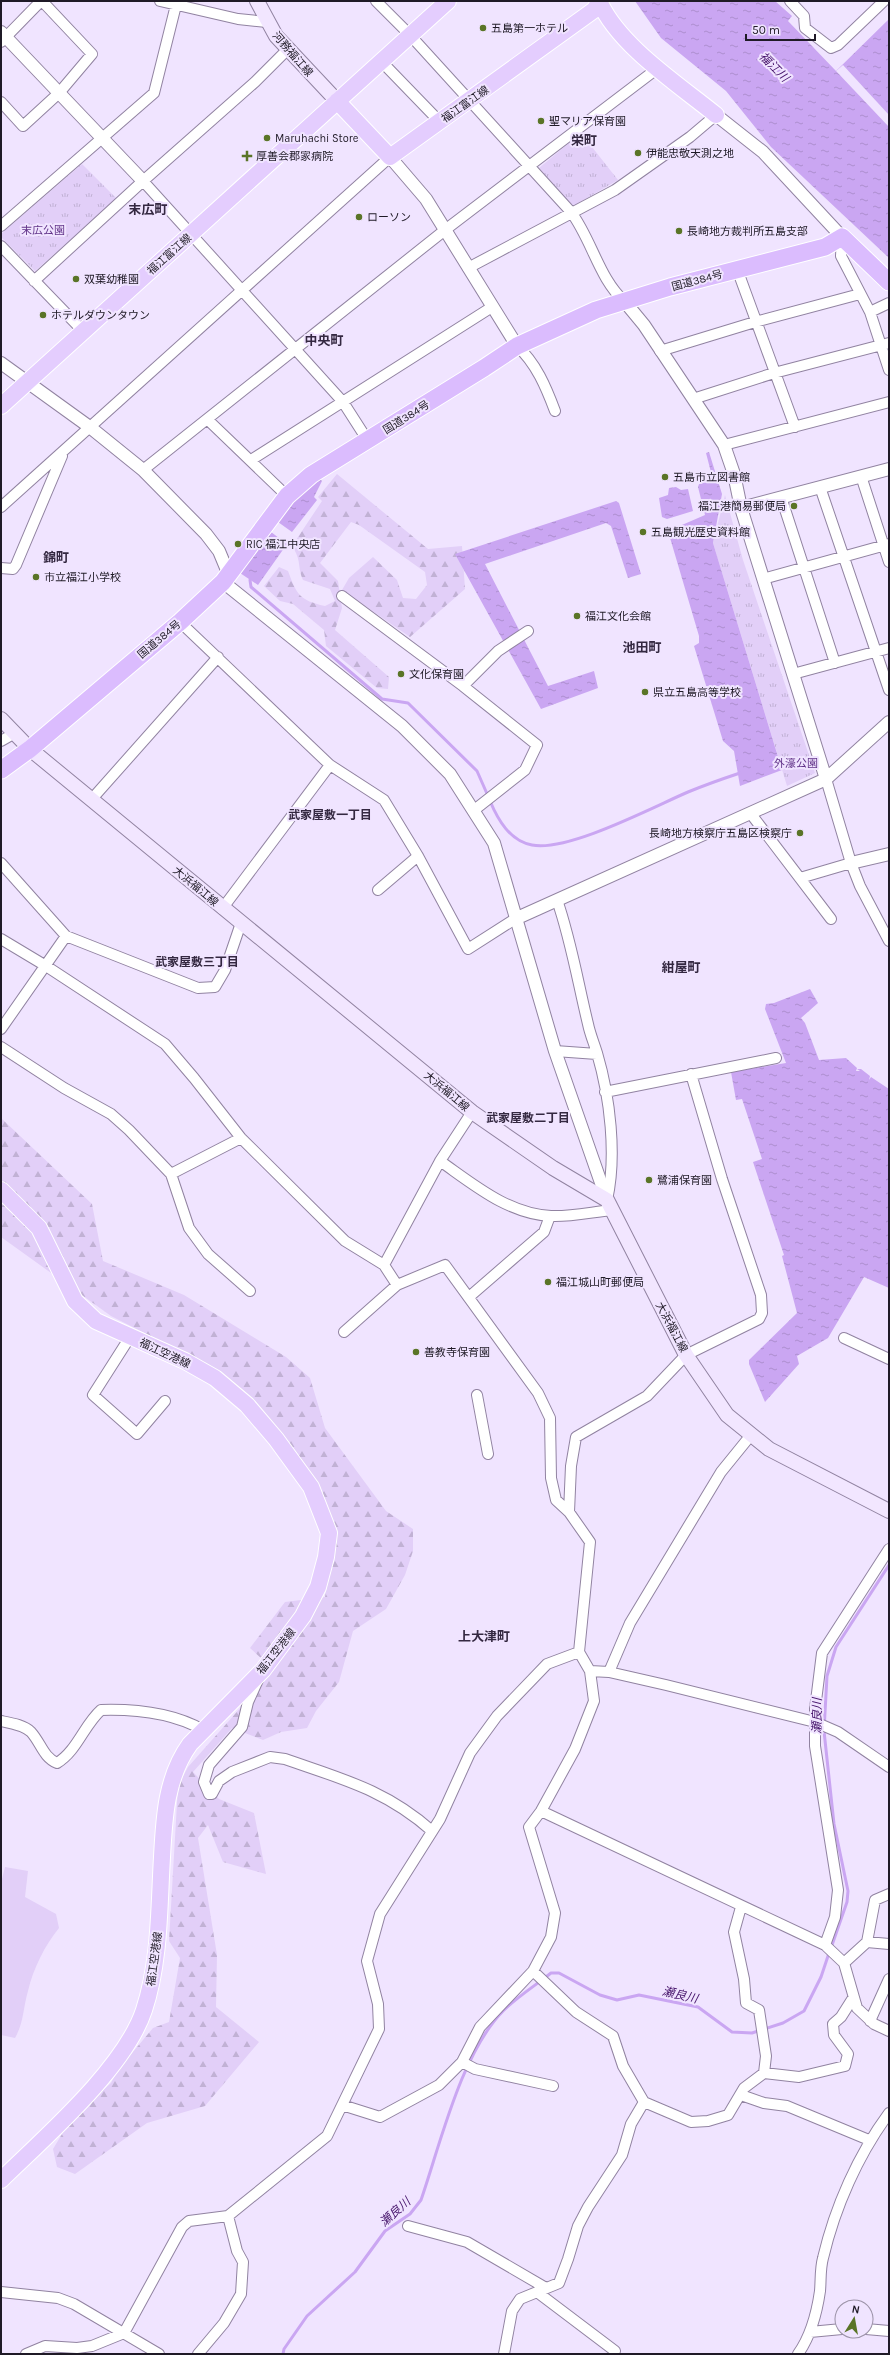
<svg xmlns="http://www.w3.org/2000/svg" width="890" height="2355" viewBox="0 0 890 2355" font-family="Karla,'Noto Sans JP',sans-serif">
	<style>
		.grass { fill: #e2cff8 }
		.forest { fill: url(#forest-firs) }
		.park { fill: url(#park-tufts) }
		.water { fill: url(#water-ripples) }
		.pier { fill: #f0e4ff }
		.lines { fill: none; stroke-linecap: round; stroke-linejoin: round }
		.stream { stroke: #caa6f2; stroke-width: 3 }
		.minor-casing { stroke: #9183a1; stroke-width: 12 }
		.tertiary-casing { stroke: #9183a1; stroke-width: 14 }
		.secondary-casing { stroke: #9183a1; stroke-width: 16 }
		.primary-casing { stroke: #fff; stroke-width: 18 }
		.trunk-casing { stroke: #fff; stroke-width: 19 }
		.minor { stroke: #fff; stroke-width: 10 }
		.tertiary { stroke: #fff; stroke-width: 12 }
		.secondary { stroke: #f2e6ff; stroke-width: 14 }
		.primary { stroke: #e4cdfe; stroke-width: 16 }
		.trunk { stroke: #dbbcfe; stroke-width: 17 }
		.poi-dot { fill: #5a7427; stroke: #f0e4ff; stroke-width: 1.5 }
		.labels { text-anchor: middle; stroke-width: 4; stroke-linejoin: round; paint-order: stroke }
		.poi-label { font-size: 11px; fill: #1f1a26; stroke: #f0e4ff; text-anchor: start }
		.street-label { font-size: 11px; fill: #1f1a26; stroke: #f0e4ff }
		.park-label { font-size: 11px; fill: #613389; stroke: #f0e4ff }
		.water-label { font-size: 12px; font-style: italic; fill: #46146b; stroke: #f0e4ff }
		.neighbourhood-label { font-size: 12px; font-weight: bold; fill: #342841; stroke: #f0e4ff }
		.quarter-label { font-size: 13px; font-weight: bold; fill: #342841; stroke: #f0e4ff }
	</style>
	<defs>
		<pattern id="forest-firs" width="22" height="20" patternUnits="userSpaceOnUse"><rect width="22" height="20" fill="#e2cff8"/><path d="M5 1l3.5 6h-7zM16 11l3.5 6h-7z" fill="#c1b1d4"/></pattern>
		<pattern id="park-tufts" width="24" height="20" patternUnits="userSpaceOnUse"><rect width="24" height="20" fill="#e2cff8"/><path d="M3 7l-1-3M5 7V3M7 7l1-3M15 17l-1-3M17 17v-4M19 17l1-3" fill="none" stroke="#c1b1d4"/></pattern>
		<pattern id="water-ripples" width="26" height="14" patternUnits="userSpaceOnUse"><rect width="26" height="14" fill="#caa6f2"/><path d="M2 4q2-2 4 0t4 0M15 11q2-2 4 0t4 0" fill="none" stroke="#ad8ecf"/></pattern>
	</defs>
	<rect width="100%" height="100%" fill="#f0e4ff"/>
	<path class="grass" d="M 5,1867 L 28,1871 L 25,1897 L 56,1914 L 59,1928 C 45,1945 33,1969 28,1991 C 23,2008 24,2022 15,2038 L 1,2035 L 1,1883 Z"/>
	<path class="forest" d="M 337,474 L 428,549 L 462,546 L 465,589 L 410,637 L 342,590 L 349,578 L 373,557 L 397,580 L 403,598 L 416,599 L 427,585 L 425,572 L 359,525 L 351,522 L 320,563 L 338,581 L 342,608 L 335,630 L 389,677 L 388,689 L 377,688 L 326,646 L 324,630 L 293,604 L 280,601 L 264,586 L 279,567 L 288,571 C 297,595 299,600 325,606 L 335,601 L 330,589 L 303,580 C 297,566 302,561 292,546 L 322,501 L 318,497 Z
		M 1,1118 L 92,1204 L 103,1261 L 184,1295 L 286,1357 L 310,1378 L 325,1428 L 386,1511 L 413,1529 L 413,1551 L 405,1575 L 386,1609 L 353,1631 L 339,1682 L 316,1711 L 307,1728 L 281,1732 L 263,1740 L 232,1728 L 193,1772 L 219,1799 L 254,1813 L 266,1874 L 223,1862 L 208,1825 L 198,1838 L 217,1955 L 216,2007 L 259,2042 L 205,2106 L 147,2123 L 75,2174 L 57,2167 L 53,2149 L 71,2119 L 111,2083 L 117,2071 L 153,2028 L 169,2022 L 180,1958 L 169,1941 L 178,1786 L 188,1767 L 274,1670 L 250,1648 L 285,1602 L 325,1597 L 336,1532 L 215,1369 L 111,1316 L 1,1237 Z"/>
	<path class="park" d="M 581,133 L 618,180 L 575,205 L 570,204 L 539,168 Z
		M 82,164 L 117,199 L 35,271 L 2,238 L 1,234 Z
		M 725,495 L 743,560 L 815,773 L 787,786 L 713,543 Z"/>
	<path class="water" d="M 635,1 L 775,1 L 792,16 L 788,21 L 836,71 L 889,19 L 889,258 L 771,147 L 726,91 L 661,38 Z
		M 709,452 L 722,494 L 713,543 L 782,770 L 740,786 L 734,751 L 723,741 L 694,646 L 699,643 L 699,636 L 668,531 L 705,515 L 698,487 L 699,484 L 713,480 L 706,453 Z
		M 319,478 L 322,481 L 314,497 L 317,500 L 292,532 L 278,522 L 300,491 Z
		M 676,487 L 681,490 L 688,489 L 693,511 L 667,519 L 662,517 L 659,498 L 668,495 L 669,488 Z
		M 616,501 L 619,503 L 641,574 L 628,578 L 611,526 L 606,523 L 485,564 L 548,686 L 594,671 L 598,688 L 541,709 L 455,554 Z
		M 271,532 L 287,544 L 258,585 L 240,573 Z
		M 810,989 L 818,1003 L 801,1018 L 805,1023 L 819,1060 L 846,1058 L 857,1068 L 856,1071 L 860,1071 L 857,1069 L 861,1069 L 870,1076 L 869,1080 L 871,1077 L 889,1089 L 889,1288 L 864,1277 L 828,1338 L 797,1356 L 799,1364 L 765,1402 L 749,1364 L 749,1360 L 797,1313 L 782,1256 L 784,1255 L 753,1162 L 762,1159 L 742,1099 L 736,1100 L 731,1072 L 786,1063 L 765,1009 L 766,1004 L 774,1003 Z"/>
	<path class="pier" d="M 843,65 L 889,115 L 889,127 L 836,71 Z"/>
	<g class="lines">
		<path class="stream" d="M 250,580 L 251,587 L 382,699 L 408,703 L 477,771 L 488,796
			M 490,801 C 498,820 510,841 532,845 C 568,852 653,807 688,792 C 705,785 722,779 740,773
			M 831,1948 L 847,1902 L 848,1891 L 834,1824 L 824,1731 L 827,1676 L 836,1647 L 889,1565
			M 283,2354 L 284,2349 L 307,2316 L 355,2272 L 385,2231 L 410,2214 L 421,2200 C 441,2142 461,2054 503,2011 C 517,1997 536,1985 551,1973 L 559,1973 L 600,1995 L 617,2000 L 639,1995 L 698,2007 L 732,2032 L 752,2033 L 783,2023 L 804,2011 L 821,1977 L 829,1953"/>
		<defs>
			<path id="minor" d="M 160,1 L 238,19 L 267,22
				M 376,1 L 410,35 L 571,212 C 592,240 599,279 625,302
				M 790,1 L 804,16 L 805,28 L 831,48 L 838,45 L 884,1
				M 1,42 L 41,1
				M 381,61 L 440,122
				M 1,102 L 23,126 L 59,93 L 92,54 L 42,1
				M 143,181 L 343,402 L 368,441
				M 1,226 L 154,93 L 176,5
				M 842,237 L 841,256 L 870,312 L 889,370
				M 1,246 L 83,331
				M 468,268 L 615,190 L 690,137 L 716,115
				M 737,269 L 795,427
				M 34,281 L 143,181 L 255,82 L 288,49
				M 870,312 L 889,303
				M 517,346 C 536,363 546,387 555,411
				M 660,351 L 755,322 L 860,294
				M 693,399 L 774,373 L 889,343
				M 208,420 L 287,496
				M 724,445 L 889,402
				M 251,460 L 492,307
				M 143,470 L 445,230 L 658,68
				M 861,476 L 889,562
				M 820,487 L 889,690
				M 781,497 L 835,663
				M 1,507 L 390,157
				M 1,568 L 13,569 L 16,565 L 62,456
				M 763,579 L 889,544
				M 342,596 L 463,686 L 537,745 L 525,770 L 473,811
				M 180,622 L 330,765 L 384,800 L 418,856 L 468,949 L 515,919
				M 793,674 L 889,648
				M 463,686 L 498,651 L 528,631
				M 1,741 L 15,733
				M 826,779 L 851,863 L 860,886 L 889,941
				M 91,800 L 218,657
				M 751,814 L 831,919
				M 1,863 L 66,936 L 198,988 L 215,987 L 225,970 L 241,923
				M 800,878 L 851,863
				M 378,890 L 418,856
				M 557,900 C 571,940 578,983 588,1024 C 590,1034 594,1043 597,1053 C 610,1097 617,1156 607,1200
				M 222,909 L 330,765
				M 1,939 L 46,966 L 165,1044 L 194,1078 L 241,1138 L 345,1241 L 384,1265 L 397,1285
				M 1,1029 L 66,936
				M 1,1047 L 64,1088 L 111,1114 L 129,1130 L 171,1174 L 189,1228 L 208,1254 L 250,1291
				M 555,1051 L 597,1054
				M 605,1092 L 776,1058
				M 440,1161 C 473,1184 508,1214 551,1216 C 570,1217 592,1212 612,1210
				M 171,1174 L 241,1138
				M 384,1265 L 440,1161 L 472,1112
				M 469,1297 L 544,1232 L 550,1216
				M 344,1332 L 397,1285 L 445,1265 L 538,1393 L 550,1418 L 551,1478 L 556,1500 L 569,1512 L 590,1542 L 579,1652 L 590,1671 L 609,1672 L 666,1685 L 815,1722 L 838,1732 L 889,1767
				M 130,1337 L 93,1395 L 137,1434 L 165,1401
				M 844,1338 L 889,1359
				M 477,1395 L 488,1454
				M 569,1512 L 571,1466 L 576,1437 L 647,1396 L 686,1355 L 759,1319 L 762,1313 L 761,1295 L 722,1179 L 691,1074
				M 609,1672 L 630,1623 L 721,1472 L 751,1435
				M 258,1680 L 248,1702 L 242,1727 L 209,1765 L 204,1782 L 209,1794 L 212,1794 L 219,1781 L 232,1772 L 270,1757 L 285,1759 C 342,1779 386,1790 432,1831
				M 1,1721 C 11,1723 24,1725 31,1732 C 41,1743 43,1757 57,1763 C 77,1751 84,1725 101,1710 C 135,1709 173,1713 203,1730
				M 541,1811 L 825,1945 L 844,1963 L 857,2008 L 874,2024 L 889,2031
				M 741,1907 L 734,1932 L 744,1979 L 746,2003 L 759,2010 L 766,2056 L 764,2073
				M 867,1942 L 889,1944
				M 825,1945 L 835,1917 L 838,1890 L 815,1746 L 815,1709 L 822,1653 L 889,1549
				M 844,1963 L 867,1942 L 875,1900 L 889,1894
				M 533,1971 L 576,2012 L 613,2036 L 623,2066 L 644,2102 L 691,2122 L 708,2121 L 728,2115 L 744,2088 L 764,2073 L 799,2077 L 845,2066 L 848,2054 L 834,2035 L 833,2024 L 841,2017 L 853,1998
				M 870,2021 L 889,1979
				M 462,2062 L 475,2069 L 553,2086
				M 741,2095 L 764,2103 L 787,2106 L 869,2140
				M 342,2105 L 380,2117 L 439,2085 L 462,2062 L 480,2027 L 533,1971 L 551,1937 L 555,1913 L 529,1827 L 541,1811 L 575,1749 L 594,1701 L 590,1671
				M 408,2226 L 467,2242 L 546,2288
				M 1,2292 L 58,2298 L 74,2304 L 159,2354
				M 537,2292 L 615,2351
				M 866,2329 L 889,2331
				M 810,2332 L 842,2329
				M 26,2354 L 45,2346 L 77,2348 L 92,2346 L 124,2333 L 182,2227 L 189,2221 L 228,2216 L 327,2136 L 379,2029 L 378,2004 L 367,1961 L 380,1914 L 440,1819 L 470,1753 L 497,1716 L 547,1664 L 579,1652
				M 198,2354 L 224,2323 L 241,2294 L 243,2262 L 237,2251 L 228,2216
				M 504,2354 L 512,2311 L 520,2299 L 559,2283 L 568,2259 L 578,2226 L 588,2207 L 622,2155 L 631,2124 L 644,2102
				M 798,2354 C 810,2337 817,2312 820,2291 C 821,2280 820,2269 823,2258 C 835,2207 858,2155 889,2113"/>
			<path id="tertiary" d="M 1,32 L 143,181
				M 716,115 L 763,152 L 842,237
				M 390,157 L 426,199 L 517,346
				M 625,302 L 644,325 L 724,445 L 734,474 L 741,508 L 826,779
				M 1,363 L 91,428 L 143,470 L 206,534 L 219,551 L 229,575
				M 741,508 L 889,469
				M 223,582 L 402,726 L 450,774 L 494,843 L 555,1051 L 607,1200
				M 851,863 L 889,854
				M 515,919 L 826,779 L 889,722"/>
			<path id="secondary" d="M 257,1 L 276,36 L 337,101
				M 1,719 L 30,749 L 472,1112 L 553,1168 L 607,1200 L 686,1355 L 727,1415 L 769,1449 L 889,1511"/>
			<path id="primary" d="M 599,1 C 619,46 678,84 716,115
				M 337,101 L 390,157 L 594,10 L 599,3
				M 1,406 L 448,1
				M 1,1190 L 39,1228 L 75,1301 L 96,1321 L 185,1361 L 215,1378 L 247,1405 L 276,1439 L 311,1487 L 329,1533 L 326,1557 L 318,1587 L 303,1616 L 263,1670 L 190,1744 C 166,1777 164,1818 162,1857 C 159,1907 160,1962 144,2010 C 125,2068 45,2137 1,2180"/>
			<path id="trunk" d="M 1,770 L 30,749 L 180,622 L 223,582 L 287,496 L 311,475 L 484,368 L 517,346 L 596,310 L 670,287 L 825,247 L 842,237 L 889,282"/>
		</defs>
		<use href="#minor" class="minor-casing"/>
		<use href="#tertiary" class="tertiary-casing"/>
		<use href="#secondary" class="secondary-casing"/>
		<use href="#primary" class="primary-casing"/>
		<use href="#trunk" class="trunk-casing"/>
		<use href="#minor" class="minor"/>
		<use href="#tertiary" class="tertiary"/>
		<use href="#secondary" class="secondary"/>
		<use href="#primary" class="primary"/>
		<use href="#trunk" class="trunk"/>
	</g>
	<g class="poi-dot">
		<circle cx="483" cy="28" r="4"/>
		<circle cx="541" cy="121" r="4"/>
		<circle cx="267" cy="138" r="4"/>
		<circle cx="638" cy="153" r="4"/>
		<path d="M245 150h4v4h4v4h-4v4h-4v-4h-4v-4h4z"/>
		<circle cx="359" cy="217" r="4"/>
		<circle cx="679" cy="231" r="4"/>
		<circle cx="76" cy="279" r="4"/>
		<circle cx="43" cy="315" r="4"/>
		<circle cx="665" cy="477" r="4"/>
		<circle cx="794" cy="506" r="4"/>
		<circle cx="643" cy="532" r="4"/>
		<circle cx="238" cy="544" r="4"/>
		<circle cx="36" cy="577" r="4"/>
		<circle cx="577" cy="616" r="4"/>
		<circle cx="401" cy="674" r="4"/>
		<circle cx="645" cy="692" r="4"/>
		<circle cx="800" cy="833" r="4"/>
		<circle cx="649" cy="1180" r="4"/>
		<circle cx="548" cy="1282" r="4"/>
		<circle cx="416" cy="1352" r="4"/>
	</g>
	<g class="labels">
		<g class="poi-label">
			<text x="491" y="32">五島第一ホテル</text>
			<text x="549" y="125">聖マリア保育園</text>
			<text x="275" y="142">Maruhachi Store</text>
			<text x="646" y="157">伊能忠敬天測之地</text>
			<text x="256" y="160">厚善会郡家病院</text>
			<text x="367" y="221">ローソン</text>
			<text x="687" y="235">長崎地方裁判所五島支部</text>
			<text x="84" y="283">双葉幼稚園</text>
			<text x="51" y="319">ホテルダウンタウン</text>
			<text x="673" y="481">五島市立図書館</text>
			<text x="786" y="510" text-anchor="end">福江港簡易郵便局</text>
			<text x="651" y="536">五島観光歴史資料館</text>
			<text x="246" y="548">RIC 福江中央店</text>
			<text x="44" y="581">市立福江小学校</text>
			<text x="585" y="620">福江文化会館</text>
			<text x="409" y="678">文化保育園</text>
			<text x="653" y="696">県立五島高等学校</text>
			<text x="792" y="837" text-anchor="end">長崎地方検察庁五島区検察庁</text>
			<text x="657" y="1184">鷺浦保育園</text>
			<text x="556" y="1286">福江城山町郵便局</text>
			<text x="424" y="1356">善教寺保育園</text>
		</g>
		<g class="street-label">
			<text transform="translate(293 54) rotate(49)" y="4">河務福江線</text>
			<text transform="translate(465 104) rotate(-35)" y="4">福江富江線</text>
			<text transform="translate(169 254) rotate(-42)" y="4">福江富江線</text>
			<text transform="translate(697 280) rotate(-15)" y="4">国道384号</text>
			<text transform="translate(406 417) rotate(-32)" y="4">国道384号</text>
			<text transform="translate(159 639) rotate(-40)" y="4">国道384号</text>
			<text transform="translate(196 886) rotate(40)" y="4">大浜福江線</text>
			<text transform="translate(447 1091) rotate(40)" y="4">大浜福江線</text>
			<text transform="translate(672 1327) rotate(62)" y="4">大浜福江線</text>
			<text transform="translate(165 1353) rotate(25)" y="4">福江空港線</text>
			<text transform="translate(276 1651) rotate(-52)" y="4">福江空港線</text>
			<text transform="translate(154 1959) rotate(-82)" y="4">福江空港線</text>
		</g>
		<g class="park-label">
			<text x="43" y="234">末広公園</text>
			<text x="796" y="767">外濠公園</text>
		</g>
		<g class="water-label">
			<text transform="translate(774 67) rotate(45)" y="4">福江川</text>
			<text transform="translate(817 1716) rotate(-89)" y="4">瀬良川</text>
			<text transform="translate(680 1995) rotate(13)" y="4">瀬良川</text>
			<text transform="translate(395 2212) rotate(-42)" y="4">瀬良川</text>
		</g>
		<g class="neighbourhood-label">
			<text x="330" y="819">武家屋敷一丁目</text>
			<text x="197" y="966">武家屋敷三丁目</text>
			<text x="528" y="1122">武家屋敷二丁目</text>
		</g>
		<g class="quarter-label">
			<text x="584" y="145">栄町</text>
			<text x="148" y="214">末広町</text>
			<text x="324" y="345">中央町</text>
			<text x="56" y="562">錦町</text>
			<text x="642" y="652">池田町</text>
			<text x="681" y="972">紺屋町</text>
			<text x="484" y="1641">上大津町</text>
		</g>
	</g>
	<rect width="890" height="2355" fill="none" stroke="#1f1a26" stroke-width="4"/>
	<g transform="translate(854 2319) rotate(11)"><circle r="19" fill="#f0e4ff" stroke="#9c93a8"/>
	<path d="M0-3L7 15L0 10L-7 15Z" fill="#5a7427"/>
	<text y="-6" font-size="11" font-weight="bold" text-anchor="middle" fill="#1f1a26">N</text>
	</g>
	<path d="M746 34v6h69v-6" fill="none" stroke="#1f1a26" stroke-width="2"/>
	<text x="752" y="34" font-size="12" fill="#1f1a26" stroke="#f0e4ff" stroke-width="3" paint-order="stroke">50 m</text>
</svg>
